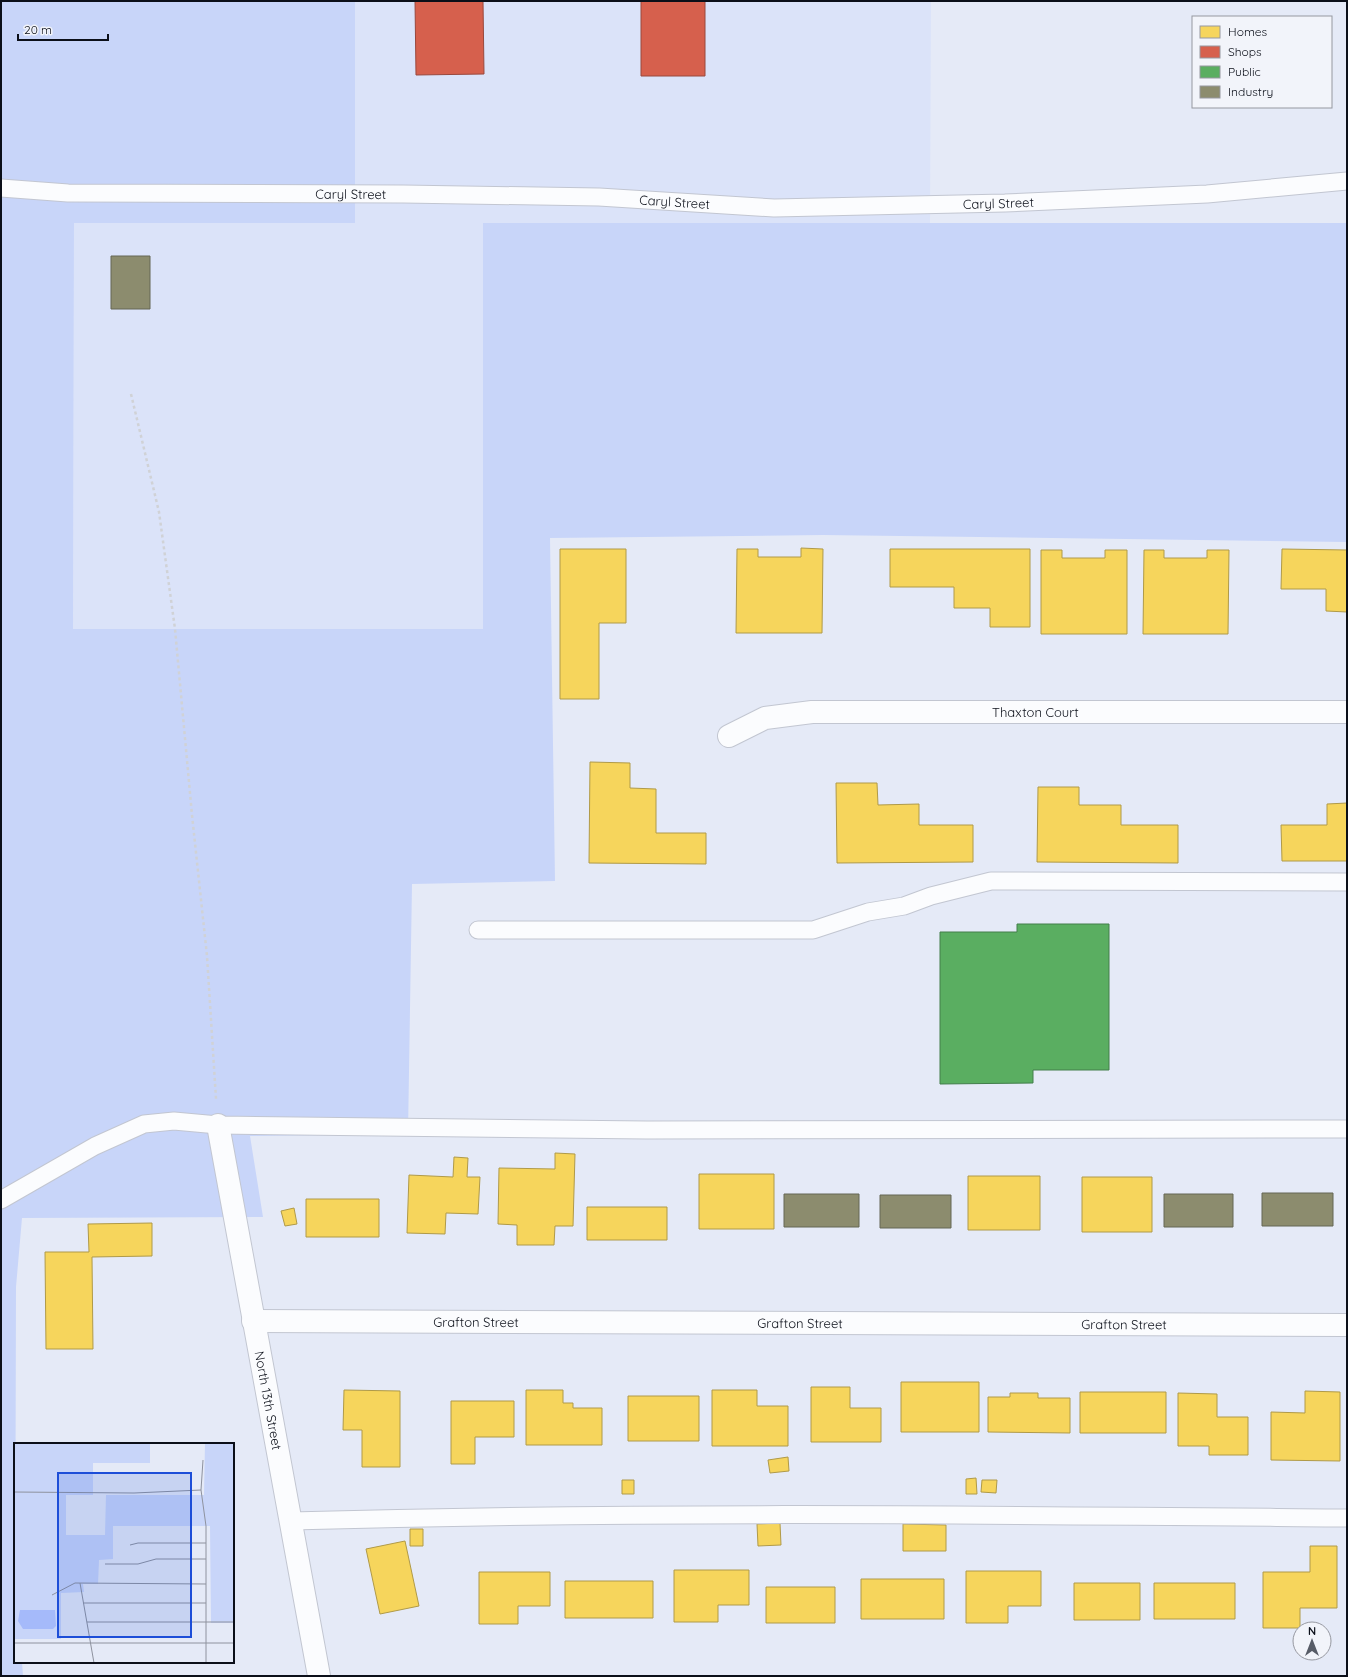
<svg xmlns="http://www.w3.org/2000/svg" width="1348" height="1677" viewBox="0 0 1348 1677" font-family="Quicksand,sans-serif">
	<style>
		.built { fill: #dbe3f9 }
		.green { fill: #c8d5f9 }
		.homes { fill: #f6d55c; stroke: #b09a48 }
		.shops { fill: #d6604d; stroke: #99483d }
		.public { fill: #5aae61; stroke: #427e4b }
		.industry { fill: #8c8c6e; stroke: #656654 }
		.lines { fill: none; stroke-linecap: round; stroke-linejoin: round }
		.service-casing { stroke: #c2c6d1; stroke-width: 19 }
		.minor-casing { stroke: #c2c6d1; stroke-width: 24 }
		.path { stroke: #d0d2d6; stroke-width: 2.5; stroke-dasharray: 3 3; stroke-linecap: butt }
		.service { stroke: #fbfcfe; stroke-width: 17 }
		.minor { stroke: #fbfcfe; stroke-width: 22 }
		.labels { text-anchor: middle; stroke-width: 4; stroke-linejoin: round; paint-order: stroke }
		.street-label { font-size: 13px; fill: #0b0f19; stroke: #f2f4fa }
		.inset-road { fill: none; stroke: #8e929e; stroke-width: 1 }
		.view { fill: #1d4ed8; fill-opacity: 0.15; stroke: #1d4ed8; stroke-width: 2 }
		.inset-edge { fill: none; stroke: #0b0f19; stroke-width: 2 }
	</style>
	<rect width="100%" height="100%" fill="#e5eaf7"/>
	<path class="built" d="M 355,1 L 931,1 L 930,223 L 483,223 L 483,629 L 73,629 L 74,223 L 355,222 Z"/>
	<path class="green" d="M 1,1 L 355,1 L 355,223 L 74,223 L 73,629 L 483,629 L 483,223 L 1347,223 L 1347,542 L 823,535 L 550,538 L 555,881 L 412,884 L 408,1134 L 250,1136 L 263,1217 L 22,1218 L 16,1287 L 15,1662 L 22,1662 L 23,1676 L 1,1676 Z"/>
	<path class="homes" d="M 801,548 L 823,549 L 822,633 L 736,633 L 737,549 L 758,549 L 758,557 L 801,557 Z
		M 560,549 L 626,549 L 626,623 L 599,623 L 599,699 L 560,699 Z
		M 890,549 L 1030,549 L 1030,627 L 990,627 L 990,608 L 954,608 L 954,587 L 890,587 Z
		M 1282,549 L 1347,550 L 1347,612 L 1326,611 L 1326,589 L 1281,589 Z
		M 1041,550 L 1062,550 L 1062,558 L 1105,558 L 1105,550 L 1127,550 L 1127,634 L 1041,634 Z
		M 1144,550 L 1164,550 L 1164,558 L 1207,558 L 1207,550 L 1229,550 L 1228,634 L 1143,634 Z
		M 590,762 L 630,763 L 630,788 L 656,789 L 656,833 L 706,833 L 706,864 L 589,863 Z
		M 836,783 L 877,783 L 878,805 L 919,804 L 919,825 L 973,825 L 973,862 L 837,863 Z
		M 1038,787 L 1079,787 L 1079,805 L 1121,805 L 1121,825 L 1178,825 L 1178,863 L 1037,862 Z
		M 1347,803 L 1347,861 L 1282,861 L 1281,825 L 1327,825 L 1327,804 Z
		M 555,1153 L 575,1154 L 573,1226 L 555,1226 L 554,1245 L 517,1245 L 517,1225 L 498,1224 L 499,1168 L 555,1169 Z
		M 454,1157 L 468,1158 L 467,1177 L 480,1177 L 478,1214 L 446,1213 L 445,1234 L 407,1233 L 409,1175 L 453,1177 Z
		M 699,1174 L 774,1174 L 774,1229 L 699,1229 Z
		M 968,1176 L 1040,1176 L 1040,1230 L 968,1230 Z
		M 1082,1177 L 1152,1177 L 1152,1232 L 1082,1232 Z
		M 306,1199 L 379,1199 L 379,1237 L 306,1237 Z
		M 587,1207 L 667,1207 L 667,1240 L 587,1240 Z
		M 294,1208 L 297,1224 L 285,1226 L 281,1211 Z
		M 152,1223 L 152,1256 L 92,1257 L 93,1349 L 46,1349 L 45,1252 L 89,1252 L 88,1224 Z
		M 901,1382 L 979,1382 L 979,1432 L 901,1432 Z
		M 811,1387 L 850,1387 L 850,1408 L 881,1408 L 881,1442 L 811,1442 Z
		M 344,1390 L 400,1391 L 400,1467 L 362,1467 L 362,1430 L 343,1430 Z
		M 526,1390 L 563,1390 L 563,1403 L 573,1403 L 573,1408 L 602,1408 L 602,1445 L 526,1445 Z
		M 712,1390 L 757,1390 L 757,1406 L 788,1406 L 788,1446 L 712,1446 Z
		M 1305,1391 L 1340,1392 L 1340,1461 L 1271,1460 L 1271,1412 L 1305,1413 Z
		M 1080,1392 L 1166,1392 L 1166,1433 L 1080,1433 Z
		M 1010,1393 L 1038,1393 L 1038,1398 L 1070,1398 L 1070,1433 L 988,1432 L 988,1397 L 1010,1397 Z
		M 1178,1393 L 1217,1394 L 1217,1417 L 1248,1417 L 1248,1455 L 1209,1455 L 1209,1446 L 1178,1446 Z
		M 628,1396 L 699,1396 L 699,1441 L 628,1441 Z
		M 451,1401 L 514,1401 L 514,1437 L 475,1437 L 475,1464 L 451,1464 Z
		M 788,1457 L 789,1471 L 770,1473 L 768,1460 Z
		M 976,1478 L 977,1494 L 966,1494 L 966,1479 Z
		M 622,1480 L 634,1480 L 634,1494 L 622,1494 Z
		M 982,1480 L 997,1480 L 996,1493 L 981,1492 Z
		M 780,1523 L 781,1545 L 758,1546 L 757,1524 Z
		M 903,1524 L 946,1525 L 946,1551 L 903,1551 Z
		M 410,1529 L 423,1529 L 423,1546 L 410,1546 Z
		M 405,1541 L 419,1606 L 380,1614 L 366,1549 Z
		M 1310,1546 L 1337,1546 L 1337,1608 L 1300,1608 L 1300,1628 L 1263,1628 L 1263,1572 L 1310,1572 Z
		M 674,1570 L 749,1570 L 749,1605 L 718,1605 L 718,1622 L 674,1622 Z
		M 966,1571 L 1041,1571 L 1041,1606 L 1008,1606 L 1008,1623 L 966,1623 Z
		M 479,1572 L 550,1572 L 550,1606 L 518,1606 L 518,1624 L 479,1624 Z
		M 861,1579 L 944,1579 L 944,1619 L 861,1619 Z
		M 565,1581 L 653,1581 L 653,1618 L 565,1618 Z
		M 1074,1583 L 1140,1583 L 1140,1620 L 1074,1620 Z
		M 1154,1583 L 1235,1583 L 1235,1619 L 1154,1619 Z
		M 766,1587 L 835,1587 L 835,1623 L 766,1623 Z"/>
	<path class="shops" d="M 415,1 L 483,1 L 484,74 L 416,75 Z
		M 641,1 L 705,1 L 705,76 L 641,76 Z"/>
	<path class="public" d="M 1017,924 L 1109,924 L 1109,1070 L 1033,1070 L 1033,1083 L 940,1084 L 940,932 L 1017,932 Z"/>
	<path class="industry" d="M 111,256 L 150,256 L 150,309 L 111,309 Z
		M 1262,1193 L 1333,1193 L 1333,1226 L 1262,1226 Z
		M 784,1194 L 859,1194 L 859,1227 L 784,1227 Z
		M 1164,1194 L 1233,1194 L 1233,1227 L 1164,1227 Z
		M 880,1195 L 951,1195 L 951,1228 L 880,1228 Z"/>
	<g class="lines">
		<defs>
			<g id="service">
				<path id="s1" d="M 1,188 L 68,193 L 403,194 L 599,197 L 774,208 L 1005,203 L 1207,194 L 1347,181"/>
				<path d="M 478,930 L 813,930 L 868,912 L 904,906 L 931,896 L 991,881 L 1347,882"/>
				<path d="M 1,1200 L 95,1146 L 144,1124 L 174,1121 L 218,1125 L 647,1130 L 1347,1129"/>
				<path d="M 291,1521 C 643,1511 995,1515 1347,1518"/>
			</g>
			<g id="minor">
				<path id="s2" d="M 729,736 L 765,718 L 812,712 L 1347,712"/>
				<path id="s3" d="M 218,1125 L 319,1676"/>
				<path id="s4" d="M 253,1321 L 1347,1325"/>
			</g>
		</defs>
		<use href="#service" class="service-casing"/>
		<use href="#minor" class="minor-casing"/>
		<path class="path" d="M 131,394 L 159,512 L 175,629 L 192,815 L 207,956 L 216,1099"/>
		<use href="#service" class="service"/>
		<use href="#minor" class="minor"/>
	</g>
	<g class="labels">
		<g class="street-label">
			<text dy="5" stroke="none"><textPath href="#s1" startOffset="350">Caryl Street</textPath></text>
			<text dy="5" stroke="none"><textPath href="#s1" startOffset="674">Caryl Street</textPath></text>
			<text dy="5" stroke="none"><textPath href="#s1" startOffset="998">Caryl Street</textPath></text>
			<text dy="5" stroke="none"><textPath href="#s2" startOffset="311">Thaxton Court</textPath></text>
			<text dy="5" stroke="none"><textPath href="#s4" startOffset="223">Grafton Street</textPath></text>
			<text dy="5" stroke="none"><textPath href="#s4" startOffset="547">Grafton Street</textPath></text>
			<text dy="5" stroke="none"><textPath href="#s4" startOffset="871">Grafton Street</textPath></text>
			<text dy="5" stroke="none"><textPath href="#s3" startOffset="280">North 13th Street</textPath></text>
		</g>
	</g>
	<g transform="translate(14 1443)">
		<rect width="220" height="220" fill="#e5eaf7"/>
		<path d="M 0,0 L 136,0 L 136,20 L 79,20 L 79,52 L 52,52 L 52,92 L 91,92 L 92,52 L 190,52 L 191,0 L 220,0 L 220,180 L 197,180 L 196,83 L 99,83 L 99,116 L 85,117 L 84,141 L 69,141 L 70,149 L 47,150 L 47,196 L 0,196 Z" fill="#c8d5f9"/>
		<path d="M 6,167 L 41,167 L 42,183 L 39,186 L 9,186 L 4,178 Z" fill="#a5bafa"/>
		<path class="inset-road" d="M 189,17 L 187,47 L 192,83 L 192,220M 0,49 L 120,50 L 187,47M 116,102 L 124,100 L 192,100M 91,121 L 124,121 L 142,116 L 192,116M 66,140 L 80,220M 38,152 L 61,140 L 192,141M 69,160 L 192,160M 73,179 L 220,179M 0,200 L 220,200"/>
		<path class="view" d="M 44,30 L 177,30 L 177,194 L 44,194 Z"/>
		<rect width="220" height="220" class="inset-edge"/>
	</g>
	<rect width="1348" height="1677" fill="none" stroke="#0b0f19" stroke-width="4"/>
	<rect x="1192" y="16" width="140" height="92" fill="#f2f4fa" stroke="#9698a0"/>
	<rect x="1200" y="26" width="20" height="12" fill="#f6d55c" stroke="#9698a0"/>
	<text x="1228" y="36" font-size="12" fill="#0b0f19">Homes</text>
	<rect x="1200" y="46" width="20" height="12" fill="#d6604d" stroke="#9698a0"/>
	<text x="1228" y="56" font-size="12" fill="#0b0f19">Shops</text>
	<rect x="1200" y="66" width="20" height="12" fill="#5aae61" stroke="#9698a0"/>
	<text x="1228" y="76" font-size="12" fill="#0b0f19">Public</text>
	<rect x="1200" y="86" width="20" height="12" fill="#8c8c6e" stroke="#9698a0"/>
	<text x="1228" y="96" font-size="12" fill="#0b0f19">Industry</text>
	<g transform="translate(1312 1641)"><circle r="19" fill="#f2f4fa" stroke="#9698a0"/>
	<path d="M0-3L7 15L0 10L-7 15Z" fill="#575c67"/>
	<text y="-6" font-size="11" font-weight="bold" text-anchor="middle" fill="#0b0f19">N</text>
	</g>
	<path d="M18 34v6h90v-6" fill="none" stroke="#0b0f19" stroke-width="2"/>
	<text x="24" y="34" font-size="12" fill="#0b0f19" stroke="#f2f4fa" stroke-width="3" paint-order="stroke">20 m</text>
</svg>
